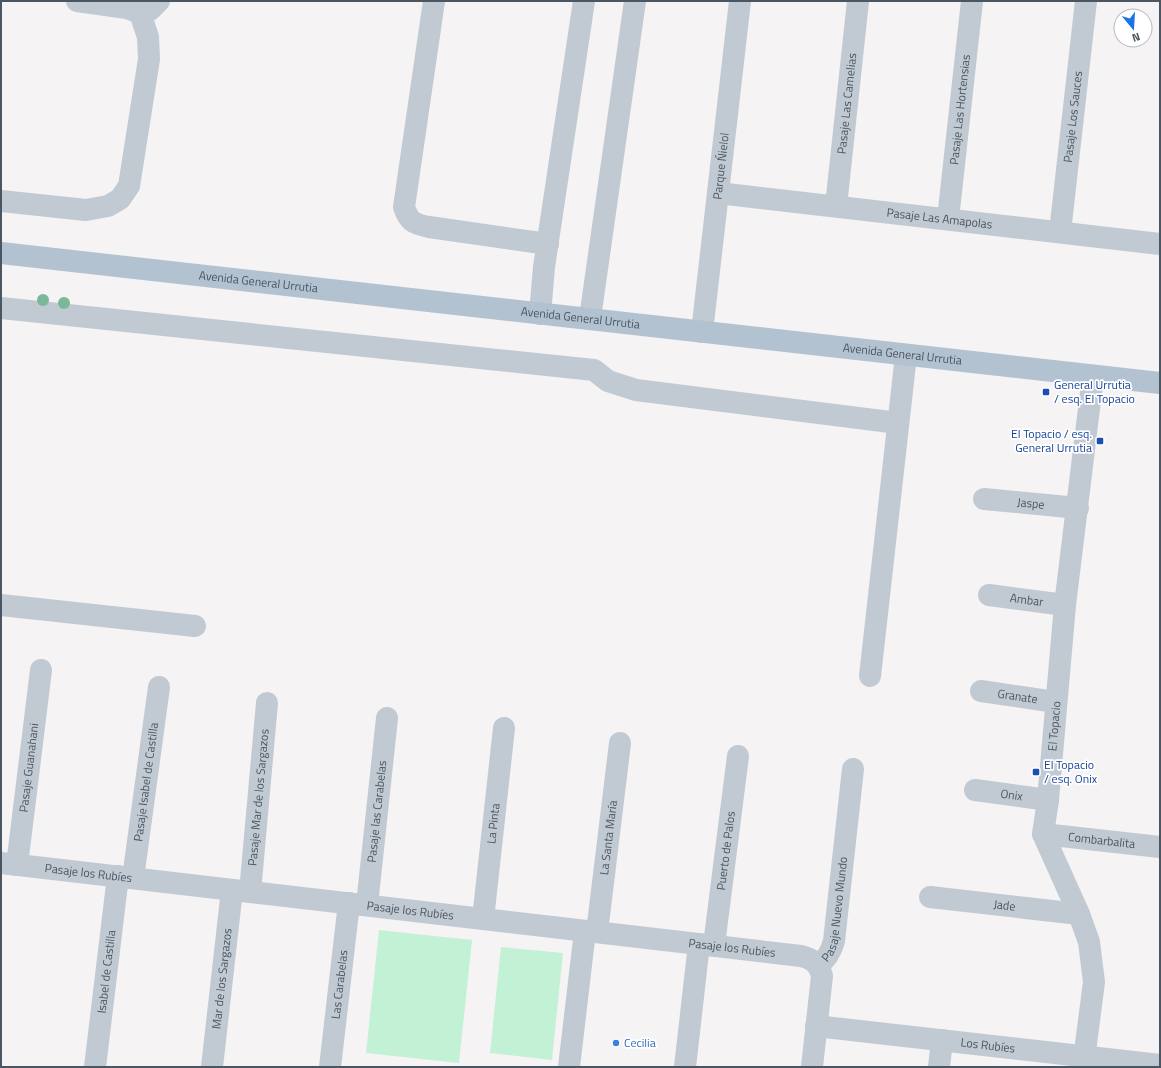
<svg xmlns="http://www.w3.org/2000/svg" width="1161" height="1068" viewBox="0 0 1161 1068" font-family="'Titillium Web',sans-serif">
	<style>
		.green { fill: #c3f1d5 }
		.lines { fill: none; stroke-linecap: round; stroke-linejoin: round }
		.minor { stroke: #c1cad2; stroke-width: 22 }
		.major { stroke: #b3c2d1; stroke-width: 22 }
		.tree { fill: #7bb799 }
		.transit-dot { fill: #1a4fb4; stroke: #fff; stroke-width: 1.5 }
		.shop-dot { fill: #3f7fe0; stroke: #fff; stroke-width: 1.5 }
		.labels { text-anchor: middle; stroke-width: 3.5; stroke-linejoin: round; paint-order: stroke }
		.street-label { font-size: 12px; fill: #4a5661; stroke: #fff }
		.transit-label { font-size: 12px; fill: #164399; stroke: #fff; text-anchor: start }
		.shop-label { font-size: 12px; fill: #366cbe; stroke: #fff; text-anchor: start }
	</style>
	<rect width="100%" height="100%" fill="#f5f3f3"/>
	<path class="green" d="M 379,930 L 472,940 L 459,1063 L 366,1053 Z
		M 501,947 L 563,953 L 552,1060 L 490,1053 Z"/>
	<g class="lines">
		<g class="minor">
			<path d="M 77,1 L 127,8 L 140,13 L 150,10 L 159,1"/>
			<path d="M 434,1 L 404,207 C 409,222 414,224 429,227 L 548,244"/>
			<path id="s1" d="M 718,193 L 1160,244"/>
			<path d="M 1,201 L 86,210 L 108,206 L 120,199 L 129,186 L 149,59 L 148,37 L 140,13"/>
			<path id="s2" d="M 836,206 L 858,1"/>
			<path id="s3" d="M 948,219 L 972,1"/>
			<path id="s4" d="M 1060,232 L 1086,1"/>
			<path d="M 1,308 L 594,370 L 608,381 L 636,390 L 898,423"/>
			<path d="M 540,314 L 544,267 L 584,1"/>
			<path d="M 590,318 L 635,1"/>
			<path id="s5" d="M 702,332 L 740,1"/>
			<path id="s6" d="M 984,499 L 1078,508"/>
			<path id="s7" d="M 989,595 L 1065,605"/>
			<path d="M 1,605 L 195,626"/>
			<path d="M 870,676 L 906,355"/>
			<path id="s8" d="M 981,691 L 1055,702"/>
			<path id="s9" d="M 975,790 L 1048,800"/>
			<path id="s10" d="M 1043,834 L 1160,847"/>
			<path id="s11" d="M 1,863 L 801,956 C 813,959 819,964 822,976 L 812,1067"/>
			<path id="s12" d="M 17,865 L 41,670"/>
			<path id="s13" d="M 133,878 L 159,687"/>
			<path id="s14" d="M 250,892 L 267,703"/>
			<path id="s15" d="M 930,897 L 1079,914"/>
			<path id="s16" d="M 367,905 L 387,718"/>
			<path id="s17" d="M 483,919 L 504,728"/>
			<path id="s18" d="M 597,932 L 620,743"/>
			<path id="s19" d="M 714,945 L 738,756"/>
			<path id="s20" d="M 818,965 C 827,959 831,952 834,941 L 853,769"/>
			<path id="s21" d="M 816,1026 L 1160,1065"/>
			<path id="s22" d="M 95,1067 L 118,876"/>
			<path id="s23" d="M 212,1067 L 232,890"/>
			<path id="s24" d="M 330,1067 L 349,903"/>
			<path d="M 569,1067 L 585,931"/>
			<path d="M 685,1067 L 699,944"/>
			<path d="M 939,1067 L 942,1040"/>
			<path id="s25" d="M 1083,1067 L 1094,982 L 1089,942 L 1079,914 L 1043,834 L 1048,800 L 1065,605 L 1093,376"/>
		</g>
		<path class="major" id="s26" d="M 1,253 L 1160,383"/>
	</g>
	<g class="tree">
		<circle cx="43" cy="300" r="6"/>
		<circle cx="64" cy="303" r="6"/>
	</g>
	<g class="transit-dot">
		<rect x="1042" y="388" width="8" height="8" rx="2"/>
		<rect x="1096" y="437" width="8" height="8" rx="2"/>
		<rect x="1032" y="768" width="8" height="8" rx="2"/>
	</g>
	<circle class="shop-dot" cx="616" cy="1043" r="4"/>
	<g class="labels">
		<g class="street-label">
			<text dy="4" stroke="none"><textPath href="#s2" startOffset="103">Pasaje Las Camelias</textPath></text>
			<text dy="4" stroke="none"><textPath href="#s3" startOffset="110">Pasaje Las Hortensias</textPath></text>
			<text dy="4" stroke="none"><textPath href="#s4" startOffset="116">Pasaje Los Sauces</textPath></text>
			<text dy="4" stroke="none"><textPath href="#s5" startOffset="167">Parque Ńielol</textPath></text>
			<text dy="4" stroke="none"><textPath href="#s1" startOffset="223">Pasaje Las Amapolas</textPath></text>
			<text dy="4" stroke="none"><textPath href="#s26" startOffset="259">Avenida General Urrutia</textPath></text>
			<text dy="4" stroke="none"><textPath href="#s26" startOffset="583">Avenida General Urrutia</textPath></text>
			<text dy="4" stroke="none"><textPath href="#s26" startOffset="907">Avenida General Urrutia</textPath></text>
			<text dy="4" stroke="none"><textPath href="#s6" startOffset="47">Jaspe</textPath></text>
			<text dy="4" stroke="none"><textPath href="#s7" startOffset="38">Ambar</textPath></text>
			<text dy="4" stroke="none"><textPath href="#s8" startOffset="37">Granate</textPath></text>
			<text dy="4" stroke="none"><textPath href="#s25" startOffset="352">El Topacio</textPath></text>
			<text dy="4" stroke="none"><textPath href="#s12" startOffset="98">Pasaje Guanahani</textPath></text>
			<text dy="4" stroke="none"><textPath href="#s13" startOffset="97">Pasaje Isabel de Castilla</textPath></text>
			<text dy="4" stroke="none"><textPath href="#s9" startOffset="37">Onix</textPath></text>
			<text dy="4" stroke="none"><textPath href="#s14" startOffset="95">Pasaje Mar de los Sargazos</textPath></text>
			<text dy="4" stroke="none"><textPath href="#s16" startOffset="94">Pasaje las Carabelas</textPath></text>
			<text dy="4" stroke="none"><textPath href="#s17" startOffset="96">La Pinta</textPath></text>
			<text dy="4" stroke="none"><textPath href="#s18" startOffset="95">La Santa María</textPath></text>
			<text dy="4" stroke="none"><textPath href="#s10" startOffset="59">Combarbalita</textPath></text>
			<text dy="4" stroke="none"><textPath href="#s19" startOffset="95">Puerto de Palos</textPath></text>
			<text dy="4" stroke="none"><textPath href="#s11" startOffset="88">Pasaje los Rubíes</textPath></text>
			<text dy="4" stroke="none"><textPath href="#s15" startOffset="75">Jade</textPath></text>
			<text dy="4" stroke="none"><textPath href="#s20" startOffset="61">Pasaje Nuevo Mundo</textPath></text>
			<text dy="4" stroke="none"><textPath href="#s11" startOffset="412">Pasaje los Rubíes</textPath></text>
			<text dy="4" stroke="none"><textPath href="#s11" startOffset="736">Pasaje los Rubíes</textPath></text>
			<text dy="4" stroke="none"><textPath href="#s22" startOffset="96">Isabel de Castilla</textPath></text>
			<text dy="4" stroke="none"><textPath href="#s23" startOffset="89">Mar de los Sargazos</textPath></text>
			<text dy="4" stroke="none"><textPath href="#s24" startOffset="83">Las Carabelas</textPath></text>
			<text dy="4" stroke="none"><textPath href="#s21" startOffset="173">Los Rubíes</textPath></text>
		</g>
		<g class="transit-label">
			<text x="1054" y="389">General Urrutia<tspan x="1054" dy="14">/ esq. El Topacio</tspan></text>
			<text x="1092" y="438" text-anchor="end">El Topacio / esq.<tspan x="1092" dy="14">General Urrutia</tspan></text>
			<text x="1044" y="769">El Topacio<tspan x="1044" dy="14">/ esq. Onix</tspan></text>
		</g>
		<g class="shop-label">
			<text x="624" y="1047">Cecilia</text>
		</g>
	</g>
	<rect width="1161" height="1068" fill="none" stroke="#4a5661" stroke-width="4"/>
	<g transform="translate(1133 28) rotate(162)"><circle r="19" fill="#ffffff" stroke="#b7bbc0"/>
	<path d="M0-3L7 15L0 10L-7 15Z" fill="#1a73e8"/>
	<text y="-6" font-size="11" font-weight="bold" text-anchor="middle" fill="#4a5661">N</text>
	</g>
</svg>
